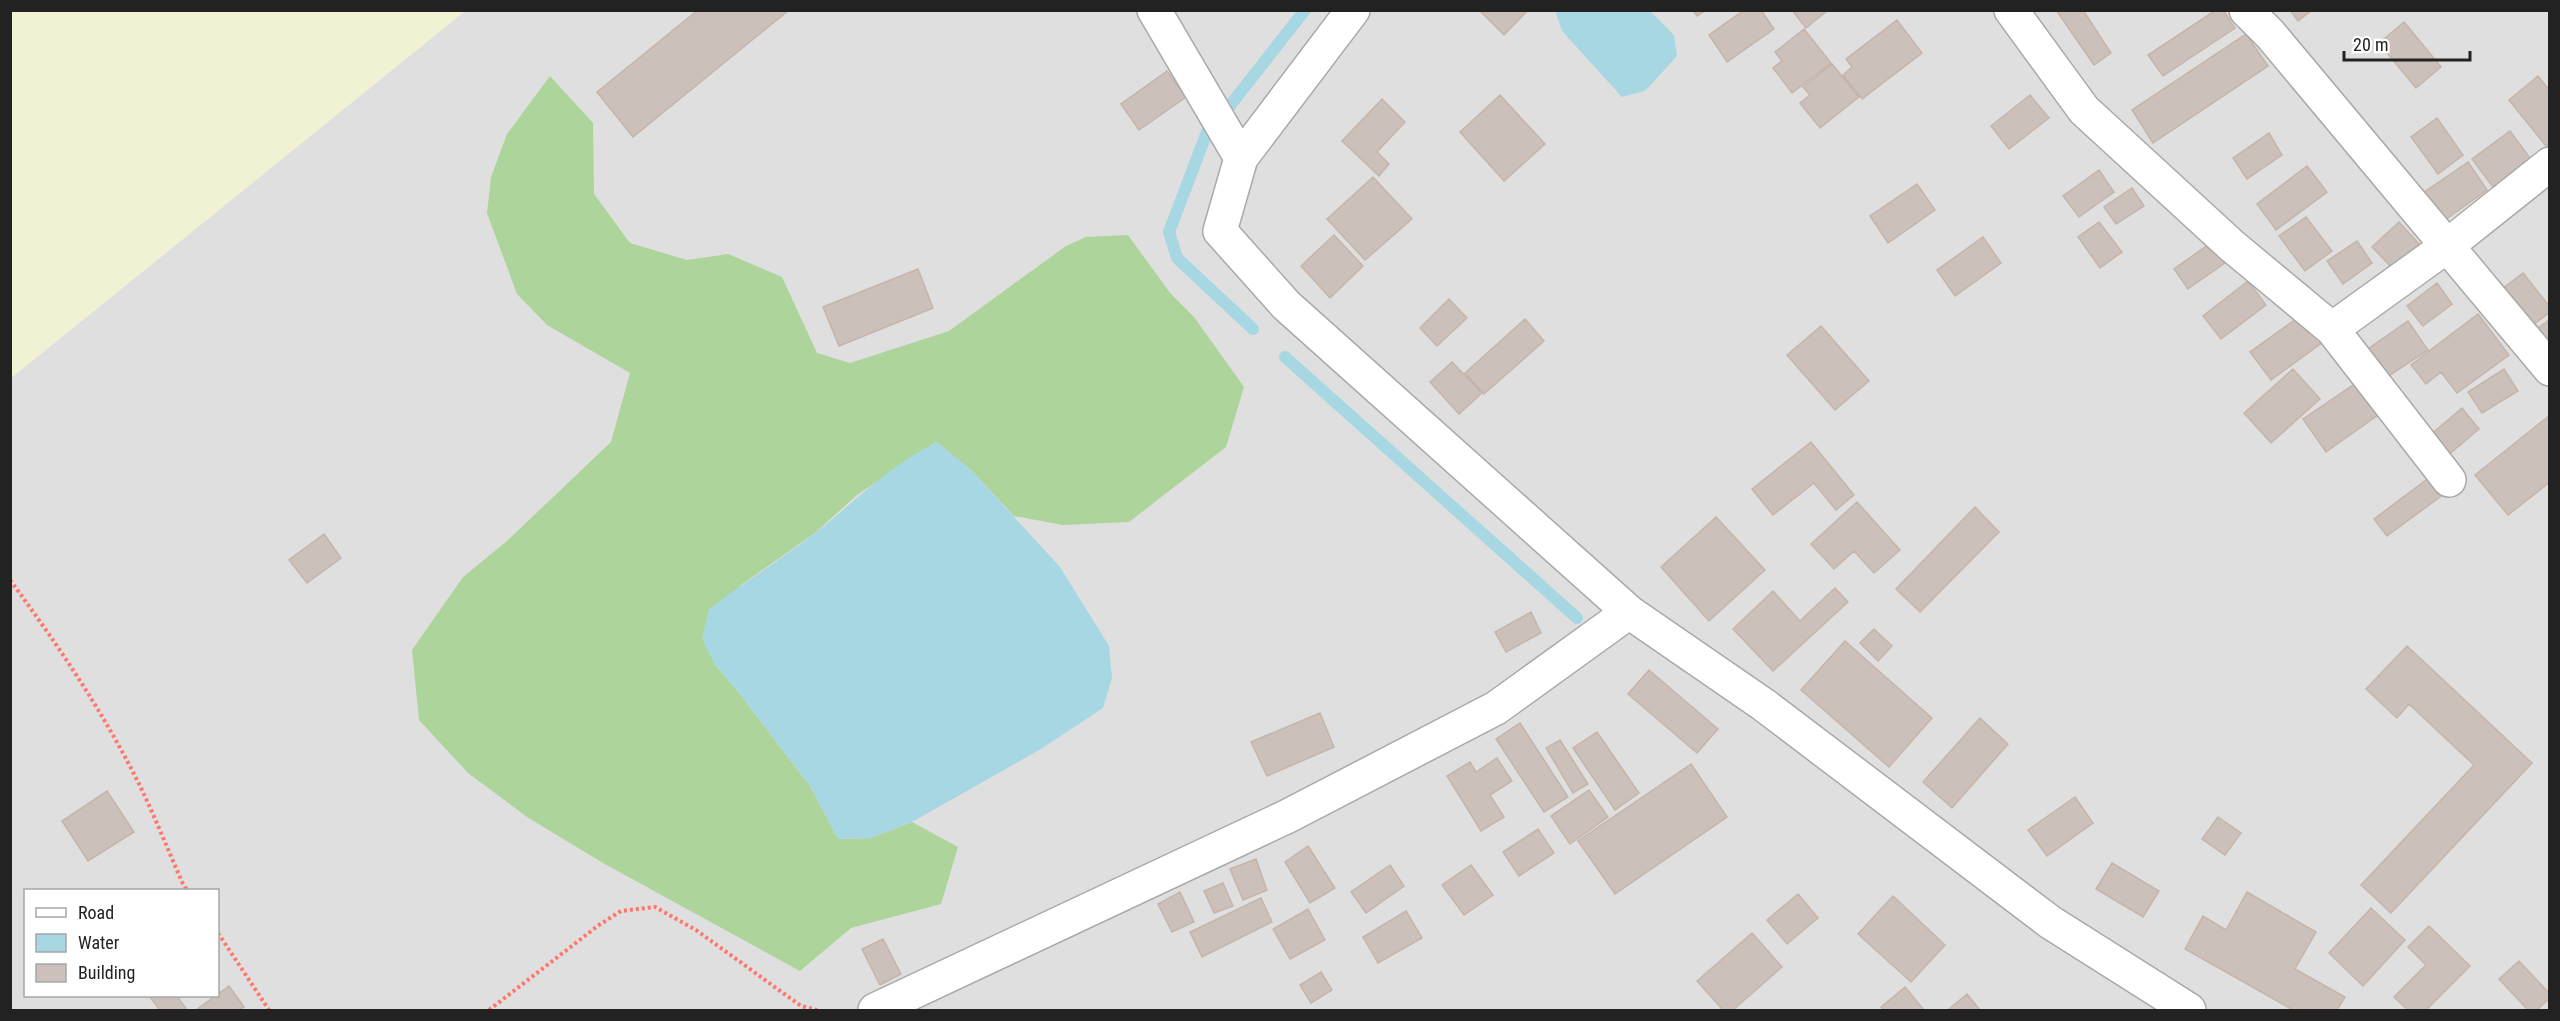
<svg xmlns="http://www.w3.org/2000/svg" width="2560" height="1021" viewBox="0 0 2560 1021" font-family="'Roboto Condensed',sans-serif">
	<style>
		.residential { fill: #e0dfdf; fill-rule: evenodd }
		.farmland { fill: #f0f2d3 }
		.forest { fill: #add49a }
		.water { fill: #a6d7e2 }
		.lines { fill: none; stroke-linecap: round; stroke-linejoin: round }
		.stream { stroke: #a6d7e2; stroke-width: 12 }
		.building { fill: #cbc1ba; stroke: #c5b5a9; stroke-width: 1.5 }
		.minor-casing { stroke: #a9a9a9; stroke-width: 36 }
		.path { stroke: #ff776c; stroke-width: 4; stroke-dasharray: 3 3; stroke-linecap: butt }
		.minor { stroke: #fff; stroke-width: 33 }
	</style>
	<rect width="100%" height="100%" fill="#f2efe8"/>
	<path class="residential" d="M 465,11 L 2549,11 L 2549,1010 L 11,1010 L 11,378 ZM 26,890 L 218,890 L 218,996 L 26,996 Z"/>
	<path class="farmland" d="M 11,10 L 465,10 L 465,11 L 11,378 Z"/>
	<path class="forest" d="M 550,76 L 593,123 L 594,194 L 630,243 L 687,260 L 728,254 L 782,277 L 817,353 L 850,363 L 949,331 L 1066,246 L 1086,237 L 1128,235 L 1170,293 L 1194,317 L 1244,387 L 1226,447 L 1129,522 L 1063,525 L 1014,516 L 971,470 L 936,442 L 857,495 L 815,533 L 741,585 L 714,663 L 739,693 L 810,786 L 838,839 L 871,838 L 912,822 L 958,847 L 941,904 L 851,928 L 800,971 L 603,863 L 527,817 L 468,773 L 419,720 L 412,650 L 463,577 L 507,541 L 611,442 L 630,373 L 547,325 L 517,294 L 487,213 L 491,177 L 507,134 Z"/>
	<path class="water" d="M 1559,10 L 1650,11 L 1674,35 L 1677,56 L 1645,91 L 1622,97 L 1562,31 L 1556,13 Z
		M 937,442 L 971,470 L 1060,567 L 1109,646 L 1112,678 L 1103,708 L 1041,749 L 912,822 L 871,838 L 838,839 L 810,786 L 739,693 L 714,663 L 702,639 L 709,609 C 743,583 780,560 814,534 C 855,502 889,465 937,442 Z"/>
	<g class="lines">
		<path class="stream" d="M 1228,108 L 1305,10
			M 1207,132 L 1169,232 L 1177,258 L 1253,329
			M 1285,357 L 1577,618"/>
	</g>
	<path class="building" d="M 698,10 L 789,10 L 633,137 L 597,92 Z
		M 1479,10 L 1528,10 L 1504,35 Z
		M 1693,10 L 1706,10 L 1697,16 Z
		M 1744,10 L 1761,10 L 1774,29 L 1727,62 L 1709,35 Z
		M 1792,10 L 1828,10 L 1806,28 Z
		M 2056,10 L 2083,10 L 2111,53 L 2094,65 Z
		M 2216,10 L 2223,10 L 2235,28 L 2163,76 L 2148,55 Z
		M 2290,10 L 2312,10 L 2298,21 Z
		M 1897,20 L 1922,53 L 1862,99 L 1843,75 L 1852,67 L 1846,59 Z
		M 2404,22 L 2441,67 L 2416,88 L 2379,43 Z
		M 1804,29 L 1831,63 L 1792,93 L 1773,68 L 1782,61 L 1775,52 Z
		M 2246,34 L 2268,66 L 2153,143 L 2132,110 Z
		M 1832,64 L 1859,97 L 1820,128 L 1800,103 L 1810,95 L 1803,87 Z
		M 1167,71 L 1186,97 L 1139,130 L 1121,104 Z
		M 2538,76 L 2550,91 L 2550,143 L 2546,146 L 2509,100 Z
		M 1500,95 L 1545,144 L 1504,181 L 1460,132 Z
		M 2030,95 L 2049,118 L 2009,149 L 1991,126 Z
		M 1382,99 L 1405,122 L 1377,152 L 1389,164 L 1379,176 L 1342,141 Z
		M 2437,118 L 2463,155 L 2438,174 L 2411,137 Z
		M 2510,131 L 2530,158 L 2493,187 L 2472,159 Z
		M 2269,133 L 2282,155 L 2247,179 L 2233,158 Z
		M 2468,162 L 2487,190 L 2442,222 L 2423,193 Z
		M 2307,166 L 2327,192 L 2276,230 L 2257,204 Z
		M 2099,170 L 2114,192 L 2079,217 L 2063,196 Z
		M 1373,177 L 1412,219 L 1365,260 L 1327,219 Z
		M 1917,184 L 1935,210 L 1888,243 L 1870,216 Z
		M 2132,188 L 2144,206 L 2116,224 L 2104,207 Z
		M 2306,217 L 2332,251 L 2305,271 L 2279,236 Z
		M 2099,222 L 2122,252 L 2100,268 L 2078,237 Z
		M 2399,222 L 2419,244 L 2392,268 L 2372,247 Z
		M 1334,235 L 1363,266 L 1330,298 L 1301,266 Z
		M 1983,237 L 2001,263 L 1955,296 L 1937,270 Z
		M 2357,241 L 2372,263 L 2343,284 L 2327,261 Z
		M 2212,242 L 2226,262 L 2188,289 L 2174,269 Z
		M 918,269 L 933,308 L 839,346 L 823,307 Z
		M 2523,273 L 2550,307 L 2550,312 L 2530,327 L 2502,289 Z
		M 2248,281 L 2266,305 L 2221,339 L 2203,316 Z
		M 2437,283 L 2452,304 L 2423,326 L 2407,306 Z
		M 1449,299 L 1467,318 L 1437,346 L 1420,328 Z
		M 2303,314 L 2323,342 L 2271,380 L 2250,352 Z
		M 2478,314 L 2509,355 L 2457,393 L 2441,372 L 2426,384 L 2411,365 Z
		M 1525,319 L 1544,341 L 1484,394 L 1465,373 Z
		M 2550,319 L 2550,348 L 2536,330 Z
		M 2408,321 L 2428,350 L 2381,381 L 2362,353 Z
		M 1821,326 L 1869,381 L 1835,410 L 1787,355 Z
		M 1452,362 L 1482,393 L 1459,414 L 1430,382 Z
		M 2293,369 L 2320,399 L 2271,443 L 2244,413 Z
		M 2504,369 L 2518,391 L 2482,413 L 2468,392 Z
		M 2356,383 L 2378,415 L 2326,452 L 2303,419 Z
		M 2462,408 L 2479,429 L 2446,457 L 2429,436 Z
		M 2550,415 L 2550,482 L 2508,515 L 2475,475 Z
		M 1811,442 L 1854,495 L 1836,510 L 1814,483 L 1773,515 L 1752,489 Z
		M 2430,477 L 2444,494 L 2387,536 L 2374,519 Z
		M 1857,502 L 1900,550 L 1874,573 L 1854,551 L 1834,569 L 1811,544 Z
		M 1975,507 L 1999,532 L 1920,612 L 1896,589 Z
		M 1716,517 L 1765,570 L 1709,621 L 1661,567 Z
		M 324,534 L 341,558 L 307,583 L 289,560 Z
		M 1835,588 L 1848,602 L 1773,671 L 1733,629 L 1773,591 L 1800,621 Z
		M 1531,612 L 1541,633 L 1506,652 L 1495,632 Z
		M 1874,629 L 1892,646 L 1878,661 L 1860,643 Z
		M 1845,641 L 1932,718 L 1889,767 L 1801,690 Z
		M 2407,646 L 2532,763 L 2391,913 L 2361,885 L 2474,765 L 2409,704 L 2397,718 L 2366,689 Z
		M 1649,670 L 1718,729 L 1697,753 L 1628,694 Z
		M 1320,713 L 1334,747 L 1267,776 L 1251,742 Z
		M 1980,718 L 2008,744 L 1952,808 L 1923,782 Z
		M 1520,723 L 1568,797 L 1544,812 L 1496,739 Z
		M 1597,732 L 1639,793 L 1615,810 L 1573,748 Z
		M 1560,740 L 1588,784 L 1573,793 L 1546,748 Z
		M 1497,758 L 1512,781 L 1490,795 L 1504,817 L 1481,831 L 1447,776 L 1470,762 L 1476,772 Z
		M 1691,764 L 1727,817 L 1615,894 L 1578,841 Z
		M 1589,790 L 1608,817 L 1570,844 L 1551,816 Z
		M 107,791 L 134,832 L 88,861 L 62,821 Z
		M 2075,797 L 2093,823 L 2047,856 L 2028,830 Z
		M 2218,817 L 2241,833 L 2225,855 L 2202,839 Z
		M 1538,829 L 1554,853 L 1519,876 L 1503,852 Z
		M 1308,846 L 1335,888 L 1310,903 L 1285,862 Z
		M 1256,859 L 1267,890 L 1243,900 L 1230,869 Z
		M 2112,863 L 2159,891 L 2143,917 L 2096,889 Z
		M 1390,865 L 1404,886 L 1366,913 L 1351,892 Z
		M 1471,865 L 1493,895 L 1464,915 L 1442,885 Z
		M 1223,883 L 1233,906 L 1214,913 L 1204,891 Z
		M 1180,892 L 1194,922 L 1172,932 L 1158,904 Z
		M 2247,892 L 2316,932 L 2295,969 L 2345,997 L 2337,1010 L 2293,1010 L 2185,949 L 2203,916 L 2226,930 Z
		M 1798,894 L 1818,918 L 1787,944 L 1767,920 Z
		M 1893,896 L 1945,945 L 1911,982 L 1858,934 Z
		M 1261,898 L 1272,922 L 1202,957 L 1190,932 Z
		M 2371,908 L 2405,940 L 2363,986 L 2329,953 Z
		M 1308,909 L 1325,940 L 1290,959 L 1273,929 Z
		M 1406,911 L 1422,938 L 1378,963 L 1363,937 Z
		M 2429,926 L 2470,966 L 2426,1010 L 2408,1010 L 2394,997 L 2426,965 L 2408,947 Z
		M 1752,933 L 1782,967 L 1733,1010 L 1723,1010 L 1697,981 Z
		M 883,939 L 901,974 L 880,985 L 862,949 Z
		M 2519,961 L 2550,994 L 2550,998 L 2537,1010 L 2528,1010 L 2499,979 Z
		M 1321,972 L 1332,990 L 1311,1003 L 1300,985 Z
		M 229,986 L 244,1007 L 239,1010 L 196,1010 Z
		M 1905,987 L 1924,1010 L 1884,1010 L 1881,1007 Z
		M 1967,994 L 1980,1010 L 1948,1010 Z
		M 149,996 L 177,996 L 187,1010 L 160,1010 Z"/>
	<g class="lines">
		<defs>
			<path id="minor" d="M 1154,10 L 1241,158
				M 1353,10 L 1241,158 L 1220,231 L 1286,305 L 1629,612 L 1764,705 L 2050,922 L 2189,1010
				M 2011,10 L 2084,110 L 2231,245 L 2332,329 L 2449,480
				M 2246,10 L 2270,34 L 2550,369
				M 2332,329 L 2447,246 L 2550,164
				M 875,1010 L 1288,816 L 1496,708 L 1629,612"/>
		</defs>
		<use href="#minor" class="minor-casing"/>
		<path class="path" d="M 10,580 C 58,645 104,713 140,786 C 155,817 168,850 182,882 L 187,890
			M 218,933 L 269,1010
			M 489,1010 L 599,925 L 621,911 L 655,907 L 696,930 L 801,1006 L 817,1010"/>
		<use href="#minor" class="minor"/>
	</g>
	<rect width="2560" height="1021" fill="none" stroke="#222222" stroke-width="24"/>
	<rect x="24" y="889" width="195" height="108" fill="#ffffff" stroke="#a7a7a7" stroke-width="1.5"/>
	<rect x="36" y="908" width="30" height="9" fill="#ffffff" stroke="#a7a7a7" stroke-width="1.5"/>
	<text x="78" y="919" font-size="18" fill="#222222">Road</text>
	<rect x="36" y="934" width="30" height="18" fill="#a6d7e2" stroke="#a7a7a7" stroke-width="1.5"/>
	<text x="78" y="949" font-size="18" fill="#222222">Water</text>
	<rect x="36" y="964" width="30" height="18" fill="#cbc1ba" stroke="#a7a7a7" stroke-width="1.5"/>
	<text x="78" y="979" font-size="18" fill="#222222">Building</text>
	<path d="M2344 51v9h126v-9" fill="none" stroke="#222222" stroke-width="3"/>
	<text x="2353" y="51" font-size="18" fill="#222222" stroke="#ffffff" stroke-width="4.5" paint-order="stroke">20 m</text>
</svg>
